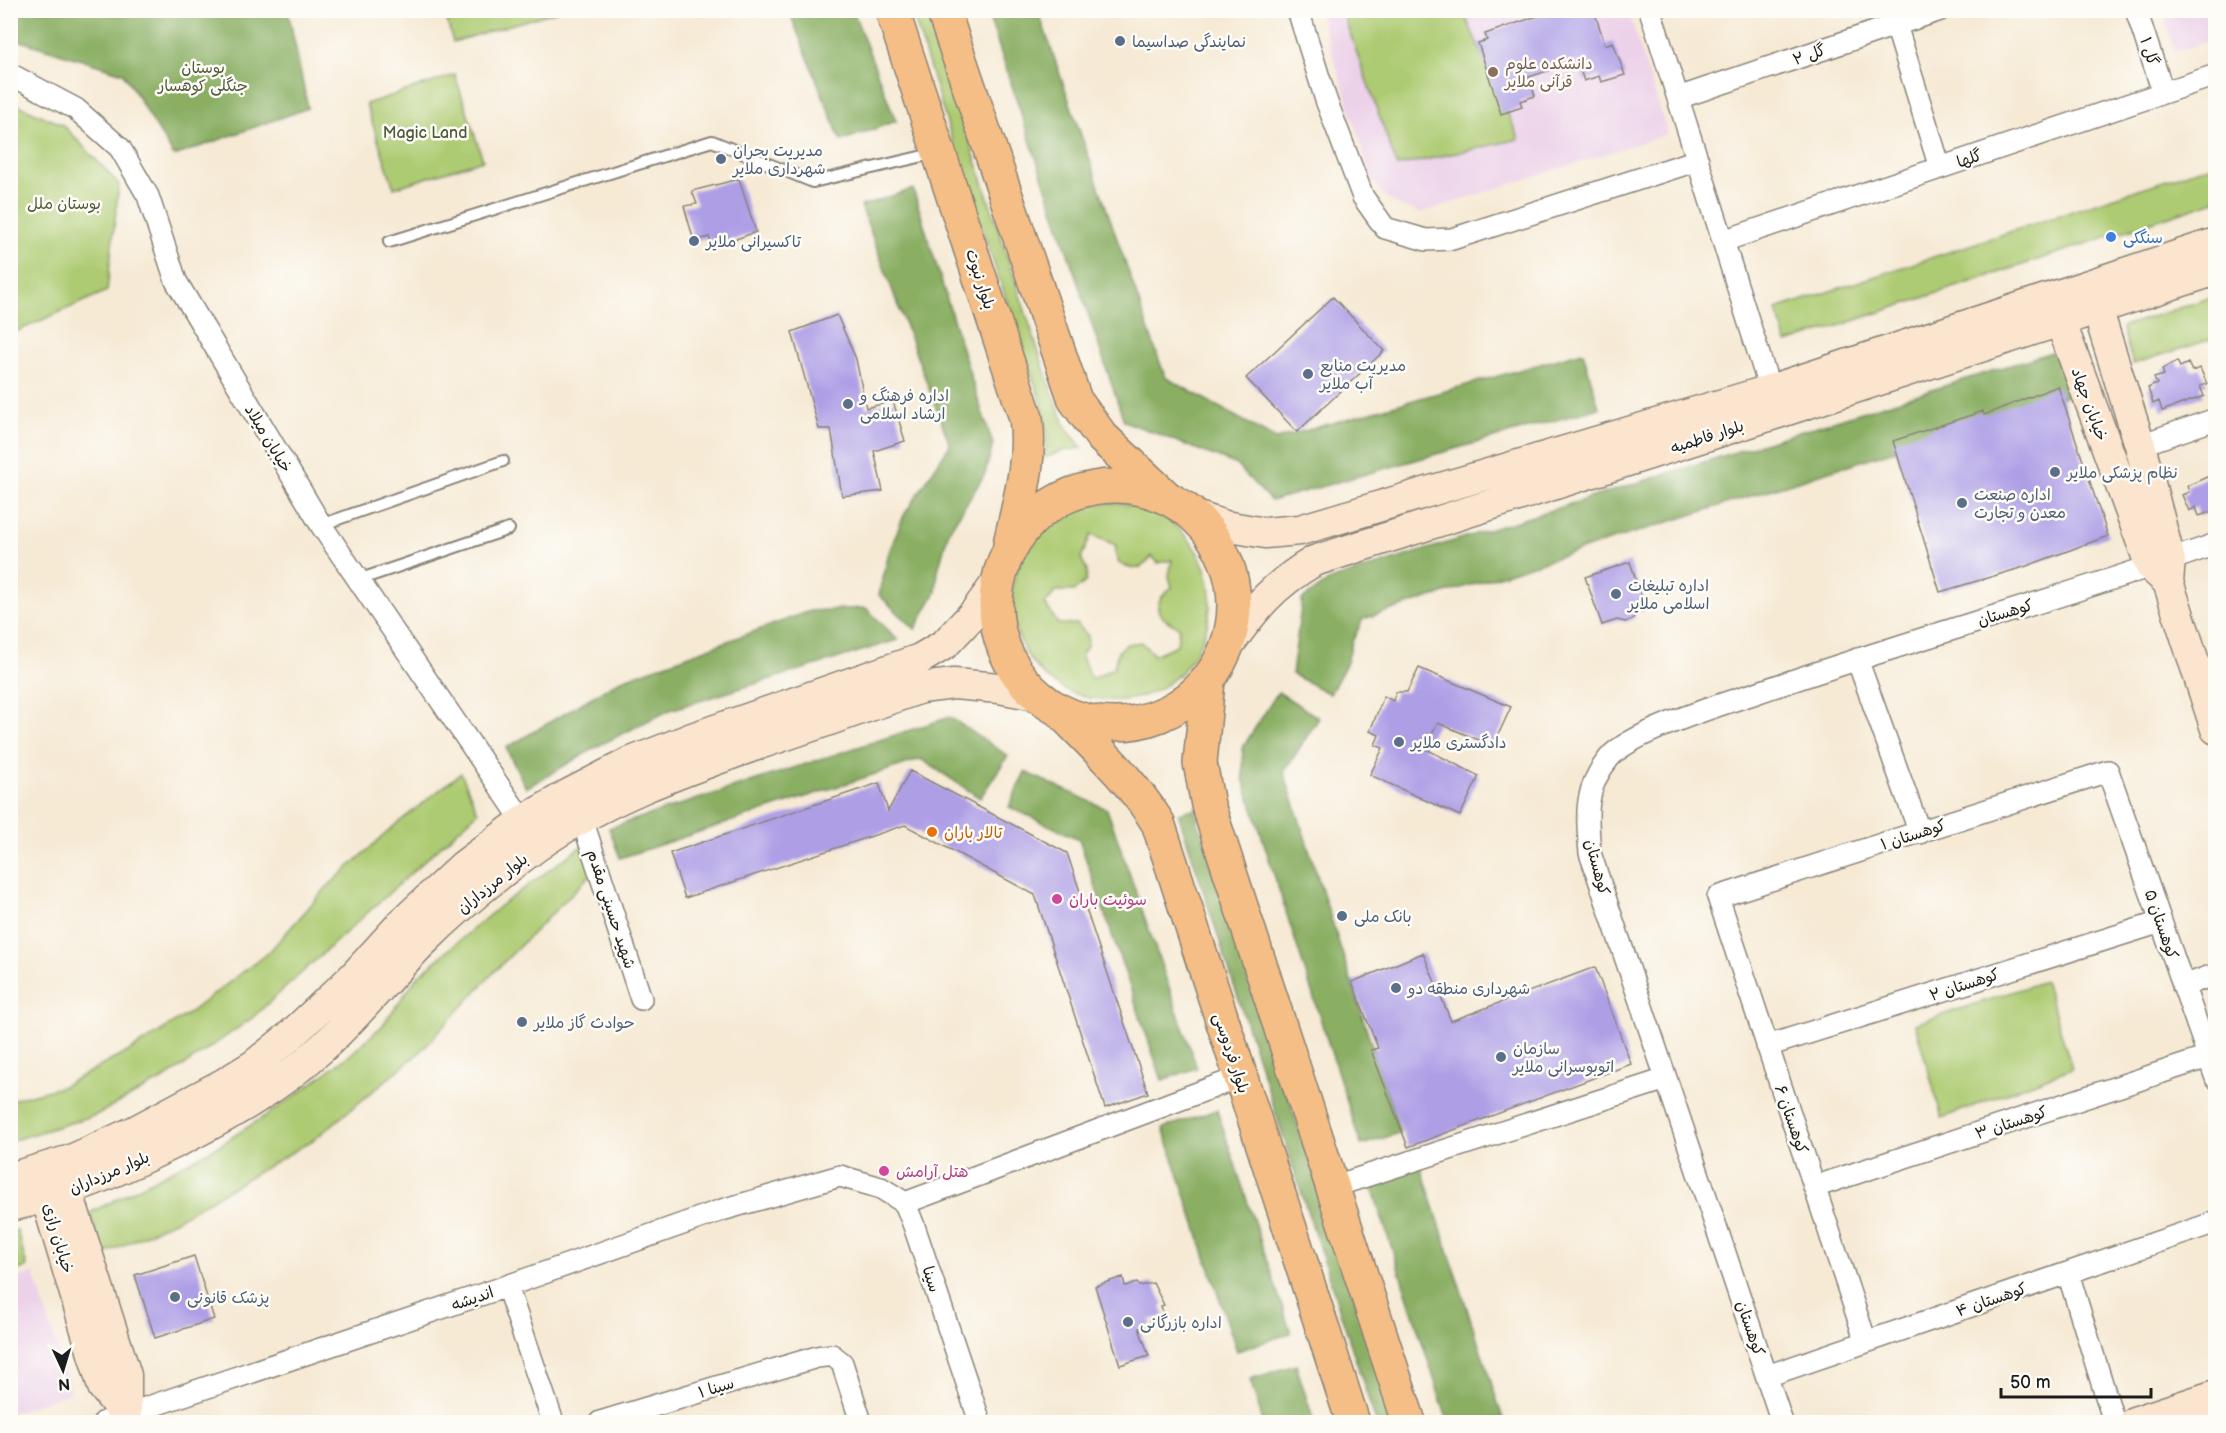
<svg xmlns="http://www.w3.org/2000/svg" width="2226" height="1433" viewBox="0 0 2226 1433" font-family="'Balsamiq Sans','Playpen Sans Arabic',sans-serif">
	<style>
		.built { fill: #ecd1e9 }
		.green { fill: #adcb72; stroke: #647447; stroke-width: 1.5; fill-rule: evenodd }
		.forest { fill: #8aaf64; stroke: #536640; stroke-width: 1.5 }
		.building { fill: #ad9ee6 }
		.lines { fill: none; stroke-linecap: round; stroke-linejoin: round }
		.service-casing { stroke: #898378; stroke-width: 14 }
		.minor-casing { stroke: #898378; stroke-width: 24 }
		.secondary-casing { stroke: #898378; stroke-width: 33 }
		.primary-casing { stroke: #898378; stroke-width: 36 }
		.service { stroke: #fff; stroke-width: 10 }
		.minor { stroke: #fff; stroke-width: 21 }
		.secondary { stroke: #fbe5cf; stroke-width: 30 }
		.primary { stroke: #f5be86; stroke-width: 33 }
		.service-dot { fill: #5c6f8a; stroke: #fdfcf7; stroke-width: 2 }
		.education-dot { fill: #8d6e63; stroke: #fdfcf7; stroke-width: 2 }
		.shop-dot { fill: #3f7fe0; stroke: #fdfcf7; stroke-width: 2 }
		.food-dot { fill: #e8710a; stroke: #fdfcf7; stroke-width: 2 }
		.hotel-dot { fill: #d1479c; stroke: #fdfcf7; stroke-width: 2 }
		.labels { text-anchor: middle; stroke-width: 5; stroke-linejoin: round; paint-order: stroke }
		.service-label { font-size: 16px; fill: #4e5e75; stroke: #fdfcf7; text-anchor: start }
		.street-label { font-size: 16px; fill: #1c1c1c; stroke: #fdfcf7 }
		.education-label { font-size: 16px; fill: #785e54; stroke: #fdfcf7; text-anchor: start }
		.park-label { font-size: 16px; fill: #4f593a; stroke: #fdfcf7 }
		.shop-label { font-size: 16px; fill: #366cbe; stroke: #fdfcf7; text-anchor: start }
		.food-label { font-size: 16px; fill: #c56008; stroke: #fdfcf7; text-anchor: start }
		.hotel-label { font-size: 16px; fill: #b23c85; stroke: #fdfcf7; text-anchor: start }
	</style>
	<rect width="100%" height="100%" fill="#fdfcf7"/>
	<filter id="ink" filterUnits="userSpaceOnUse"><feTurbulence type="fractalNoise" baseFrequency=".0167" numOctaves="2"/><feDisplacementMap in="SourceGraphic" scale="12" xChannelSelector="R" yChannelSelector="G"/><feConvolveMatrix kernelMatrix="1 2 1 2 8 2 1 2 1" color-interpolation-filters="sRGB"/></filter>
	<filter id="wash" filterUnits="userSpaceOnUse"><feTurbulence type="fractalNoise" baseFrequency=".008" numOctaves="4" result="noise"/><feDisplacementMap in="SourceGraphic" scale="24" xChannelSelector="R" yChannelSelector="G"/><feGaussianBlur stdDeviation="1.35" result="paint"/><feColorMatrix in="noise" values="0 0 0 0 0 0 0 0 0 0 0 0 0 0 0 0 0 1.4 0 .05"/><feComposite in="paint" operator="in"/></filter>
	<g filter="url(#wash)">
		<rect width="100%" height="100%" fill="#f6ead5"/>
		<path class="built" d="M 1319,11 L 1628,11 L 1668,134 L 1420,213 L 1398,205 L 1384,195 L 1372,180 Z
			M 2162,11 L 2215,11 L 2215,39 L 2175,52 Z
			M 34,1273 L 71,1393 L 11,1413 L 11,1280 Z"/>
		<path class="green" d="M 444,10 L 558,10 L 558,11 L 453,42 Z
			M 912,11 L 927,11 L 1048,381 L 1066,427 L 1082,448 L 1062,451 L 1045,458 L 1047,433 L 1043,408 L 956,152 Z
			M 1342,11 L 1463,11 L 1519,139 L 1397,166 Z
			M 455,75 L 483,160 L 394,188 L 366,104 Z
			M 11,102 L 63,125 L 119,184 L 107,291 L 11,334 Z
			M 2215,164 L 2215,201 L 1787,343 L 1776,309 Z
			M 2215,296 L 2215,338 L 2133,364 L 2122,327 Z
			M 1121,503 C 1136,506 1151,510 1164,518 C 1182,528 1196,547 1204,566 C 1224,620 1193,685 1135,698 C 1119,702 1105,700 1090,698 C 1065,693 1041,677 1028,656 C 991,595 1020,529 1085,506 C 1096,502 1110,504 1121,503 ZM 1091,535 L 1116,545 L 1115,554 L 1119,563 C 1134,572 1142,570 1152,556 L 1158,563 L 1172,560 L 1169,576 L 1172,587 C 1150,604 1155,617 1179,627 L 1177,645 L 1154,655 L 1141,642 L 1127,644 L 1118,652 L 1114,668 L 1091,679 L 1081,655 L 1087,647 L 1088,636 L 1077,624 L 1058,624 L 1045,604 L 1056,591 L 1074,591 L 1086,581 L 1087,570 L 1081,558 Z
			M 461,773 L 478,812 L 251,1019 L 167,1077 L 96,1115 L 11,1141 L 11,1100 L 61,1087 L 133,1049 L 188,1014 L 270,951 L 326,888 L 394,826 Z
			M 586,843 L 598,867 L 495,971 L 419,1053 L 315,1139 L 176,1220 L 103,1255 L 90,1213 L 217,1147 L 288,1101 L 351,1054 L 382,1026 L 418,976 L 500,906 Z
			M 2045,981 L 2072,1068 L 1942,1118 L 1915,1024 Z
			M 17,1230 L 27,1267 L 11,1272 L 11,1232 Z"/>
		<path class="forest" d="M 11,10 L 288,11 L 308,108 L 174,156 L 123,73 L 11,38 Z
			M 789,11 L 853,11 L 896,121 L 841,141 Z
			M 987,11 L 1038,11 L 1165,377 L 1276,439 L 1583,352 L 1599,408 L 1271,501 L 1235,464 L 1124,421 Z
			M 913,189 L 976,394 L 993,444 L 985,474 L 949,531 L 938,570 L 936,592 L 915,629 L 879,595 L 889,552 L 904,515 L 950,445 L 861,206 Z
			M 2055,351 L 2069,395 L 1363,619 L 1352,642 L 1347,662 L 1330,694 L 1292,674 L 1302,600 L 1330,580 Z
			M 866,608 L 898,640 L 670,710 L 600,745 L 526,788 L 506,748 L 619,681 L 810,611 Z
			M 1278,692 L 1319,718 L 1284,772 L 1400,1133 L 1361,1145 L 1243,778 L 1243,747 Z
			M 950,717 L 1008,756 L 980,798 L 921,759 L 620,858 L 609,828 Z
			M 1025,772 L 1107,809 L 1197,1068 L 1162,1080 L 1079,839 L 1009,807 Z
			M 1194,809 L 1395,1422 L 1376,1422 L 1178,813 Z
			M 1217,1110 L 1291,1333 L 1237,1351 L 1163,1128 Z
			M 1421,1167 L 1504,1422 L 1448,1422 L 1371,1184 Z
			M 1296,1365 L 1314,1422 L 1263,1422 L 1250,1379 Z"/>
		<g id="blocks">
			<path class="building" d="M 1555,10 L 1594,10 L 1605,45 L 1613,42 L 1625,75 L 1601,82 L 1599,76 L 1584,81 L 1577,61 L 1529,77 L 1535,96 L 1520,101 L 1522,107 L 1501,114 L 1478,43 L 1487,40 L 1485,34 Z
				M 739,179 L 756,232 L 713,247 L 709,237 L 694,241 L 684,206 L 697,204 L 692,191 Z
				M 1333,297 L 1384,351 L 1297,432 L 1246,378 Z
				M 837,315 L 856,359 L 866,408 L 893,401 L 905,441 L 874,451 L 883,491 L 842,496 L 831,429 L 819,429 L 792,332 Z
				M 2177,361 L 2180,367 L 2188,363 L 2192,371 L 2200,368 L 2207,384 L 2200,386 L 2204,396 L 2162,411 L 2159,401 L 2153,404 L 2148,388 L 2157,384 L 2154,378 L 2164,375 L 2162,369 Z
				M 2058,386 L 2108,536 L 2024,567 L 1940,592 L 1893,441 L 1983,411 L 1984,415 Z
				M 2216,473 L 2216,510 L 2199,516 L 2196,507 L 2189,511 L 2182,495 L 2189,492 L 2187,486 Z
				M 1630,562 L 1646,610 L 1636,613 L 1632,620 L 1625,622 L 1617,620 L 1602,625 L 1585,577 Z
				M 1419,668 L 1511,707 L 1493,746 L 1438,723 L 1424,748 L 1479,776 L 1460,816 L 1370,775 L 1383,748 L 1375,745 L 1379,735 L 1370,731 L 1384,696 L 1393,701 L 1396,692 L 1407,692 Z
				M 910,771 L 1067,853 L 1148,1093 L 1105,1108 L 1035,895 L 905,825 L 685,898 L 670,853 L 879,783 L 888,811 Z
				M 1423,953 L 1451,1021 L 1595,967 L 1631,1064 L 1408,1147 L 1371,1050 L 1378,1048 L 1352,982 Z
				M 194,1256 L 214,1319 L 155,1338 L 135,1275 Z
				M 1123,1277 L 1125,1286 L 1137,1283 L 1139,1286 L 1153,1283 L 1164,1305 L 1161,1306 L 1164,1316 L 1150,1320 L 1152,1324 L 1139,1328 L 1149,1356 L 1120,1365 L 1095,1286 Z"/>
		</g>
	</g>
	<g filter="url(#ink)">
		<use href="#blocks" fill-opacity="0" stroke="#898378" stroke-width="1.5"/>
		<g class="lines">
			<defs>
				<path id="service" d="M 389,242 L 712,141 L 813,182 L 936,153
					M 321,525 L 503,461
					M 358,580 L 509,529"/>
				<path id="minor" d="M 1298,10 L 1326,100 L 1363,197 L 1385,228 L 1426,240 L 1452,239 L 1698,160
					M 1650,10 L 1774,402
					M 2136,10 L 2163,92
					M 1896,25 L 1940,168
					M 10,74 L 76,109 L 120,148 L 148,196 L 176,281 L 321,525 L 523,821
					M 1678,98 L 1940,10
					M 1723,241 L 2216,75
					M 2140,445 L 2216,419
					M 1857,659 L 1920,833
					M 582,819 L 641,999
					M 2183,986 L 2216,974
					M 1767,1046 L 2161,922
					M 1332,1187 L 1666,1079
					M 1814,1187 L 2208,1057
					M 905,1203 L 1240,1077
					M 2068,1273 L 2114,1422
					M 507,1286 L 553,1422
					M 1866,1342 L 1718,897 L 2108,771 L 2216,1078
					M 1767,1376 L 2216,1222
					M 104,1422 L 507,1286 L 722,1210 L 840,1176 L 881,1188 L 905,1203 L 914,1226 L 980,1422
					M 600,1422 L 817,1357 L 832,1355 L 842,1363 L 861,1422
					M 1782,1422 L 1590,853 C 1587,815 1583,790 1609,758 C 1629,733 1719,705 1753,694 C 1906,641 2063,598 2216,544"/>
				<path id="secondary" d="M 2091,289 L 2140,445 L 2170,560 L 2168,582 L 2216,729
					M 2054,304 L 2151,567 L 2168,582
					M 1195,516 L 1225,526 L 1265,533 L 1300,530 L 1770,390 L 2216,243
					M 1227,647 C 1256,607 1271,587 1314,561 L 1778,413 L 2216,270
					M 55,1176 L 67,1190 L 126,1375 L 126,1416 L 128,1422
					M 47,1177 L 46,1197 L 103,1387 L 126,1416
					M 10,1178 L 71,1160 L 133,1132 L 223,1084 L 254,1065 L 290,1036 L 353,977 L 401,924 L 463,866 L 523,821 L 569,794 L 629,763 L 692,738 L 920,659 L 945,644 L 975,612 L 998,581
					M 10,1206 C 68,1194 122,1169 175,1143 C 227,1117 279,1088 322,1048 C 358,1015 388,977 422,943 C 457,908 496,876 536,847 C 603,799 683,771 759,744 C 813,726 867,707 921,688 L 954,684 L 999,688 L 1036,695
					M 2134,1422 L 2216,1395
					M 2206,1422 L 2216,1419"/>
				<path id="primary" d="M 892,10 L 1026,418 C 1032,460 1019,503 1010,544
					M 943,10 L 1075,400 L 1102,437 L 1165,496
					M996 605a119 119 0 1 1 238 0a119 119 0 1 1-238 0Z
					M 1208,681 L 1200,763 L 1208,805 L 1409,1422
					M 1061,712 C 1095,747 1132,781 1158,823 L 1353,1422"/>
			</defs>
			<use href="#service" class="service-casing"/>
			<use href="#minor" class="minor-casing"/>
			<use href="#secondary" class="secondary-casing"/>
			<use href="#primary" class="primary-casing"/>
			<use href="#service" class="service"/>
			<use href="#minor" class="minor"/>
			<use href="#secondary" class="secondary"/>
			<use href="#primary" class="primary"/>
		</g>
	</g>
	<g class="service-dot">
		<circle cx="1120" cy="41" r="6"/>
		<circle cx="721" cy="159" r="6"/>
		<circle cx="694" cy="241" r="6"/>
		<circle cx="1308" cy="374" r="6"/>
		<circle cx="848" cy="404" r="6"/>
		<circle cx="2055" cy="472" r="6"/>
		<circle cx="1962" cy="503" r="6"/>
		<circle cx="1616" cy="594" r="6"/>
		<circle cx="1399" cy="742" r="6"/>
		<circle cx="1342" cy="916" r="6"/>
		<circle cx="1396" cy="988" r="6"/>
		<circle cx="522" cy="1022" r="6"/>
		<circle cx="1501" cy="1057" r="6"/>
		<circle cx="175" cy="1297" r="6"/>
		<circle cx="1128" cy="1322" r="6"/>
	</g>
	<circle class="education-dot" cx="1493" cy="72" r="6"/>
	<circle class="shop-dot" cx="2111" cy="237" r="6"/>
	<circle class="food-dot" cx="932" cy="832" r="6"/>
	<g class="hotel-dot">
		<circle cx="1057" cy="899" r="6"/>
		<circle cx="884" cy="1171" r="6"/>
	</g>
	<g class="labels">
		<g class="service-label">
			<text x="1132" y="47">نمایندگی صداسیما</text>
			<text x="733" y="156">مدیریت بحران<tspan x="733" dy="18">شهرداری ملایر</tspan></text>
			<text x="706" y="247">تاکسیرانی ملایر</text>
			<text x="1320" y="371">مدیریت منابع<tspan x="1320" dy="18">آب ملایر</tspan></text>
			<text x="860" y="401">اداره فرهنگ و<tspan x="860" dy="18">ارشاد اسلامی</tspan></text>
			<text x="2067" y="478">نظام پزشکی ملایر</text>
			<text x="1974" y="500">اداره صنعت<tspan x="1974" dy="18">معدن و تجارت</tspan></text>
			<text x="1628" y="591">اداره تبلیغات<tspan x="1628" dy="18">اسلامی ملایر</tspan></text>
			<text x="1411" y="748">دادگستری ملایر</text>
			<text x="1354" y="922">بانک ملی</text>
			<text x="1408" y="994">شهرداری منطقه دو</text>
			<text x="534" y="1028">حوادث گاز ملایر</text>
			<text x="1513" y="1054">سازمان<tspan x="1513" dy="18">اتوبوسرانی ملایر</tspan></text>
			<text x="187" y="1303">پزشک قانونی</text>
			<text x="1140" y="1328">اداره بازرگانی</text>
		</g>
		<g class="street-label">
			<text transform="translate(2150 51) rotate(72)" y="6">گل ۱</text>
			<text transform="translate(1809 54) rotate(-19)" y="6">گل ۲</text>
			<text transform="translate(1969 158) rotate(-19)" y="6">گلها</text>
			<text transform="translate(981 279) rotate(72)" y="6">بلوار نبوت</text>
			<text transform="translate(2090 404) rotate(70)" y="6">خیابان جهاد</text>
			<text transform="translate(1707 436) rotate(-18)" y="6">بلوار فاطمیه</text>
			<text transform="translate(269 438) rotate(59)" y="6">خیابان میلاد</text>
			<text transform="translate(2005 612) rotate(-17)" y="6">کوهستان</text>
			<text transform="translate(1913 834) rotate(-18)" y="6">کوهستان ۱</text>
			<text transform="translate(1598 867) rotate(75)" y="6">کوهستان</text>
			<text transform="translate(492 883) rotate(-39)" y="6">بلوار مرزداران</text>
			<text transform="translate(612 909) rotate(72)" y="6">شهید حسینی مقدم</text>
			<text transform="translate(2162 924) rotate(71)" y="6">کوهستان ۵</text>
			<text transform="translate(1964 984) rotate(-18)" y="6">کوهستان ۲</text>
			<text transform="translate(1232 1053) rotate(72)" y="6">بلوار فردوسی</text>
			<text transform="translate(1792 1119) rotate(71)" y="6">کوهستان ۶</text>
			<text transform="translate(2011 1122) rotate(-18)" y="6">کوهستان ۳</text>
			<text transform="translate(109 1172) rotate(-23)" y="6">بلوار مرزداران</text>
			<text transform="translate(59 1238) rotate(74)" y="6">خیابان رازی</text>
			<text transform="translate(932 1279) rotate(72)" y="6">سینا</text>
			<text transform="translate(472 1298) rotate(-19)" y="6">اندیشه</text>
			<text transform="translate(1991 1299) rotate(-19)" y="6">کوهستان ۴</text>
			<text transform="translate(1751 1328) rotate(71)" y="6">کوهستان</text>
			<text transform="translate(716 1387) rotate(-17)" y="6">سینا ۱</text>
		</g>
		<g class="education-label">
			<text x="1505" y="69">دانشکده علوم<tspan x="1505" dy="18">قرآنی ملایر</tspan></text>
		</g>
		<g class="park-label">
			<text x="203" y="73">بوستان<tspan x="203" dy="18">جنگلی کوهسار</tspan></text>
			<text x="425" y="138">Magic Land</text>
			<text x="64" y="209">بوستان ملل</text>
		</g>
		<g class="shop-label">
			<text x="2123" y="243">سنگکی</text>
		</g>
		<g class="food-label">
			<text x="944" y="838">تالار باران</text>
		</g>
		<g class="hotel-label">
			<text x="1069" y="905">سوئیت باران</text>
			<text x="896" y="1177">هتل آرامش</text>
		</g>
	</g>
	<rect width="2226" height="1433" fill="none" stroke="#fdfcf7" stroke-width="36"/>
	<g transform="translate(63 1370) rotate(176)" stroke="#fdfcf7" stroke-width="4.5" paint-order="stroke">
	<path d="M0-4.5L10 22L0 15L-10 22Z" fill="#1c1c1c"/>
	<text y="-9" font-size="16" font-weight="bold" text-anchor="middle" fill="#1c1c1c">N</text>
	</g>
	<path d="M2001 1388v9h150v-9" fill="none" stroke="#1c1c1c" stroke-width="3"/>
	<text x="2010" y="1388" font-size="18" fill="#1c1c1c" stroke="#fdfcf7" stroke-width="4.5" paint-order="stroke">50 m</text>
</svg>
